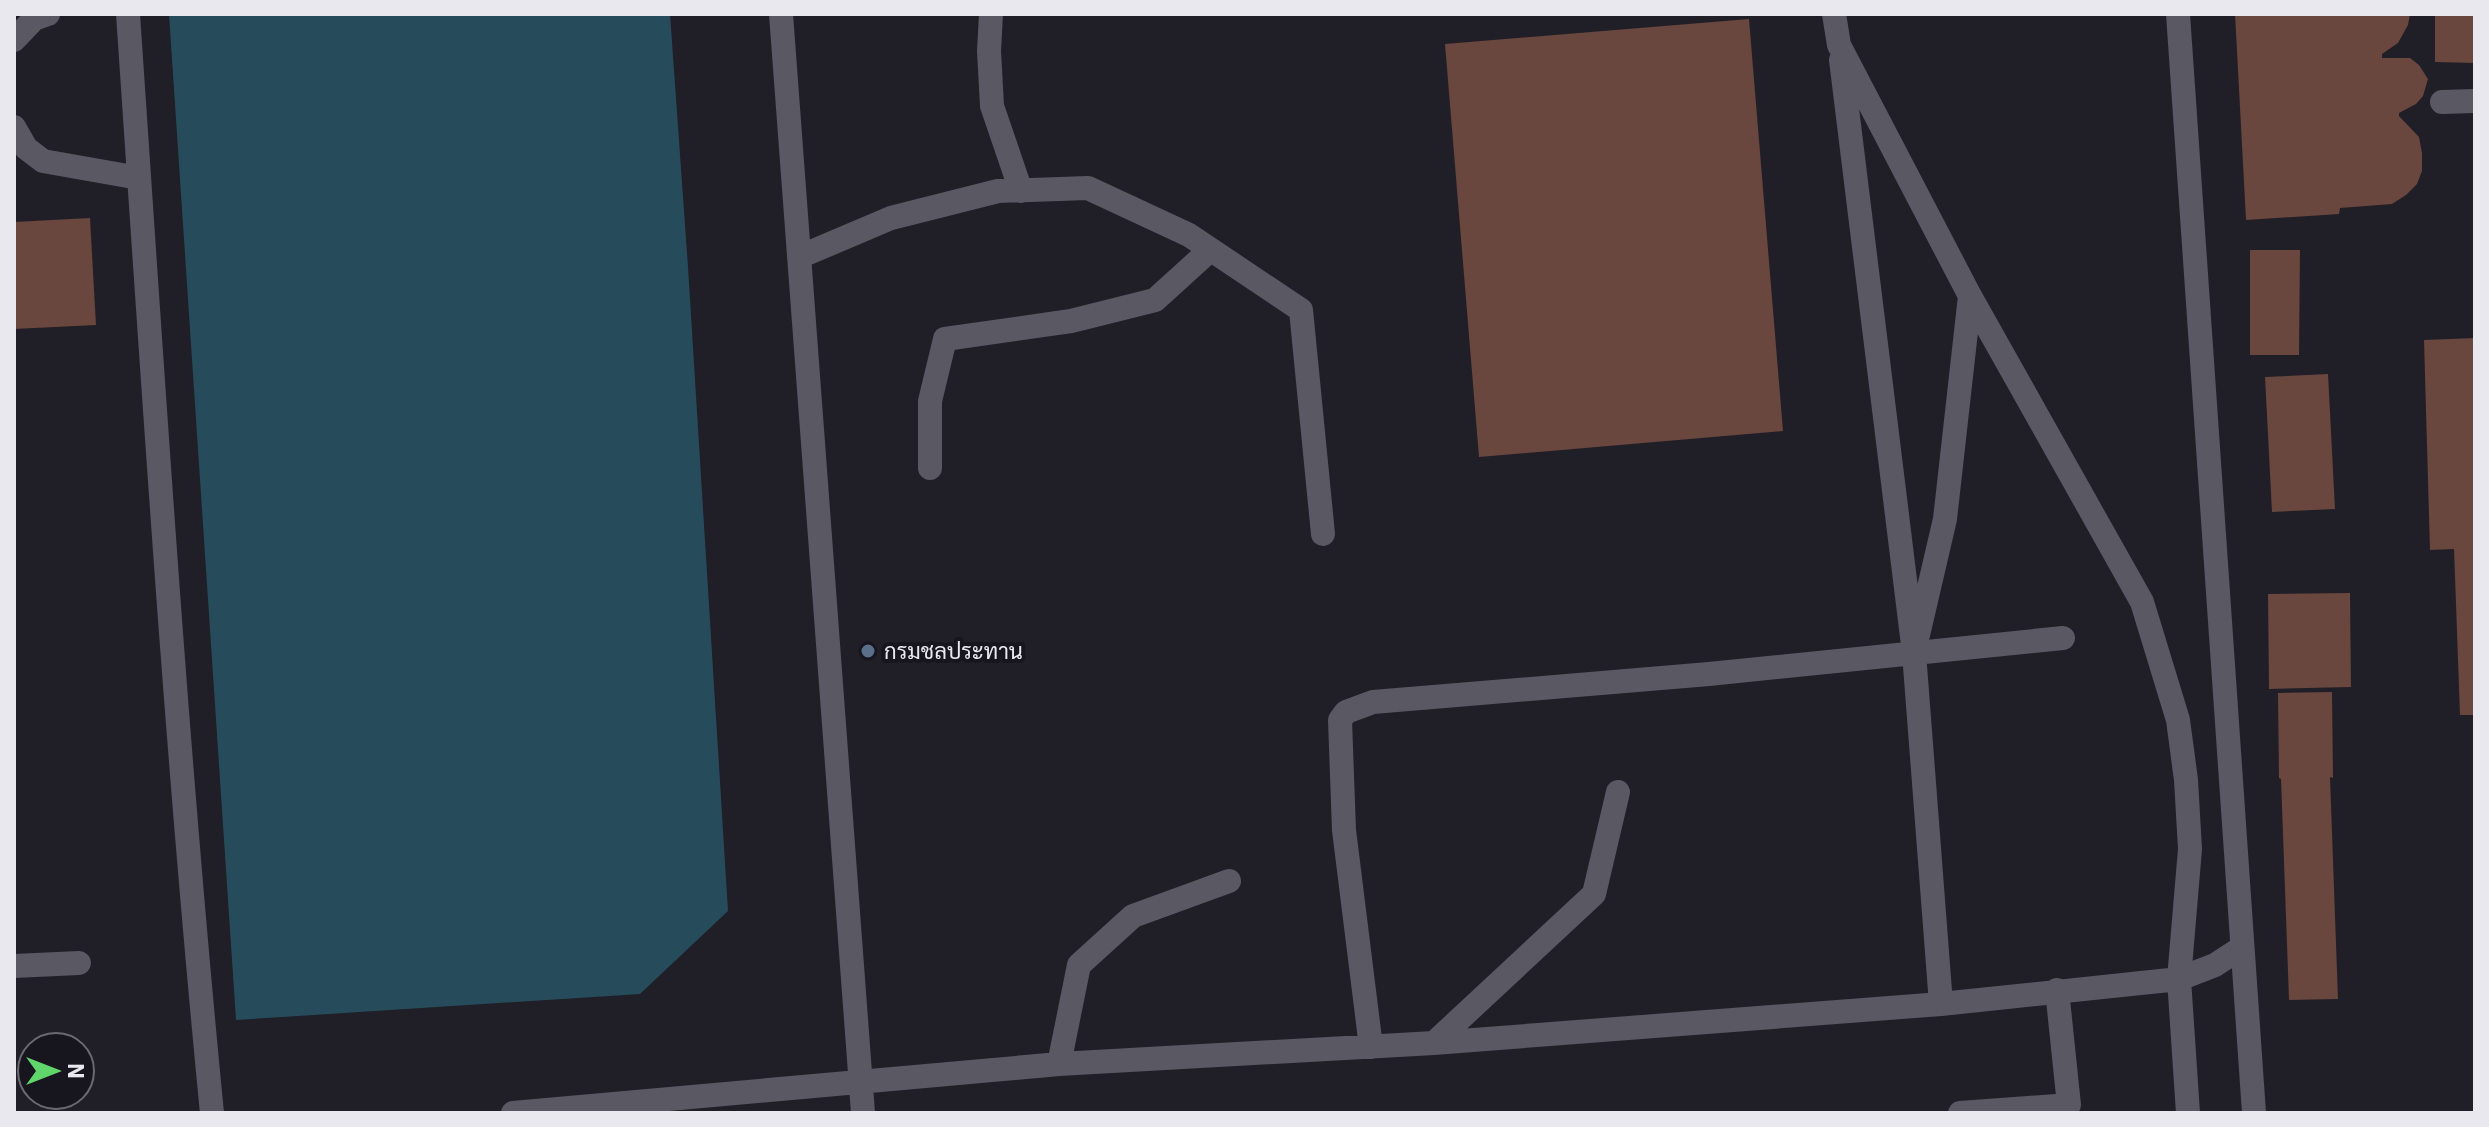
<svg xmlns="http://www.w3.org/2000/svg" width="2489" height="1127" viewBox="0 0 2489 1127" font-family="'IBM Plex Sans',Sarabun,sans-serif">
	<style>
		.water { fill: #264c5b }
		.building { fill: #69463e }
		.lines { fill: none; stroke-linecap: round; stroke-linejoin: round }
		.service { stroke: #5a5863; stroke-width: 24 }
		.service-dot { fill: #5c6f8a; stroke: #17151d; stroke-width: 3 }
		.labels { text-anchor: middle; stroke-width: 8; stroke-linejoin: round; paint-order: stroke }
		.poi-label { font-size: 22px; fill: #e9e8ef; stroke: #17151d; text-anchor: start }
	</style>
	<rect width="100%" height="100%" fill="#201e27"/>
	<path class="water" d="M 169,14 L 670,14 L 688,267 L 728,911 L 640,994 L 236,1020 Z"/>
	<path class="building" d="M 2235,14 L 2410,14 L 2408,25 L 2398,43 L 2382,54 L 2382,58 L 2410,58 L 2419,65 L 2428,79 L 2423,96 L 2416,104 L 2399,113 L 2399,116 L 2419,137 L 2422,153 L 2422,171 L 2417,184 L 2406,195 L 2392,204 L 2340,208 L 2339,214 L 2246,220 Z
		M 2435,14 L 2475,14 L 2475,63 L 2435,62 Z
		M 1749,19 L 1783,431 L 1479,457 L 1445,44 Z
		M 90,218 L 96,325 L 14,329 L 14,222 Z
		M 2250,250 L 2300,250 L 2299,355 L 2250,355 Z
		M 2475,338 L 2475,715 L 2460,715 L 2454,549 L 2430,550 L 2424,340 Z
		M 2328,374 L 2335,509 L 2272,512 L 2265,377 Z
		M 2350,593 L 2351,687 L 2269,689 L 2268,594 Z
		M 2332,692 L 2333,778 L 2330,777 L 2338,999 L 2289,1000 L 2281,779 L 2279,778 L 2278,693 Z"/>
	<g class="lines">
		<path class="service" d="M 128,14 C 153,380 176,747 212,1113
			M 781,14 L 863,1113
			M 991,14 L 989,51 L 992,106 L 1021,191
			M 1834,14 L 1839,45 L 1970,296 L 2142,602 L 2178,720 L 2186,780 L 2190,849 L 2179,979 L 2188,1113
			M 2178,14 L 2254,1113
			M 14,40 L 34,19 L 48,14
			M 1841,60 L 1914,653 L 1941,1004
			M 2442,102 L 2475,101
			M 14,127 L 26,148 L 43,161 L 139,178
			M 799,257 L 891,218 L 998,191 L 1088,188 L 1189,235 L 1301,310 L 1323,534
			M 930,468 L 930,401 L 945,339 L 1071,321 L 1155,300 L 1210,250
			M 1918,635 L 1945,519 L 1970,296
			M 14,966 L 79,963
			M 1434,1043 L 1594,894 L 1618,792
			M 1371,1047 L 1344,830 L 1340,720 L 1346,712 L 1373,702 L 1709,674 L 2063,638
			M 1059,1064 L 1079,965 L 1133,916 L 1229,881
			M 513,1113 L 1059,1064 L 1434,1043 L 1941,1004 L 2179,979 L 2215,965 L 2241,948
			M 1960,1113 L 2069,1105 L 2057,990"/>
	</g>
	<circle class="service-dot" cx="868" cy="651" r="8"/>
	<g class="labels">
		<g class="poi-label">
			<text x="884" y="659">กรมชลประทาน</text>
		</g>
	</g>
	<rect width="2489" height="1127" fill="none" stroke="#e9e8ef" stroke-width="32"/>
	<g transform="translate(56 1071) rotate(90)"><circle r="38" fill="#17151d" stroke="#6b6971" stroke-width="2"/>
	<path d="M0-6L14 30L0 20L-14 30Z" fill="#60d56b"/>
	<text y="-12" font-size="22" font-weight="bold" text-anchor="middle" fill="#e9e8ef">N</text>
	</g>
</svg>
